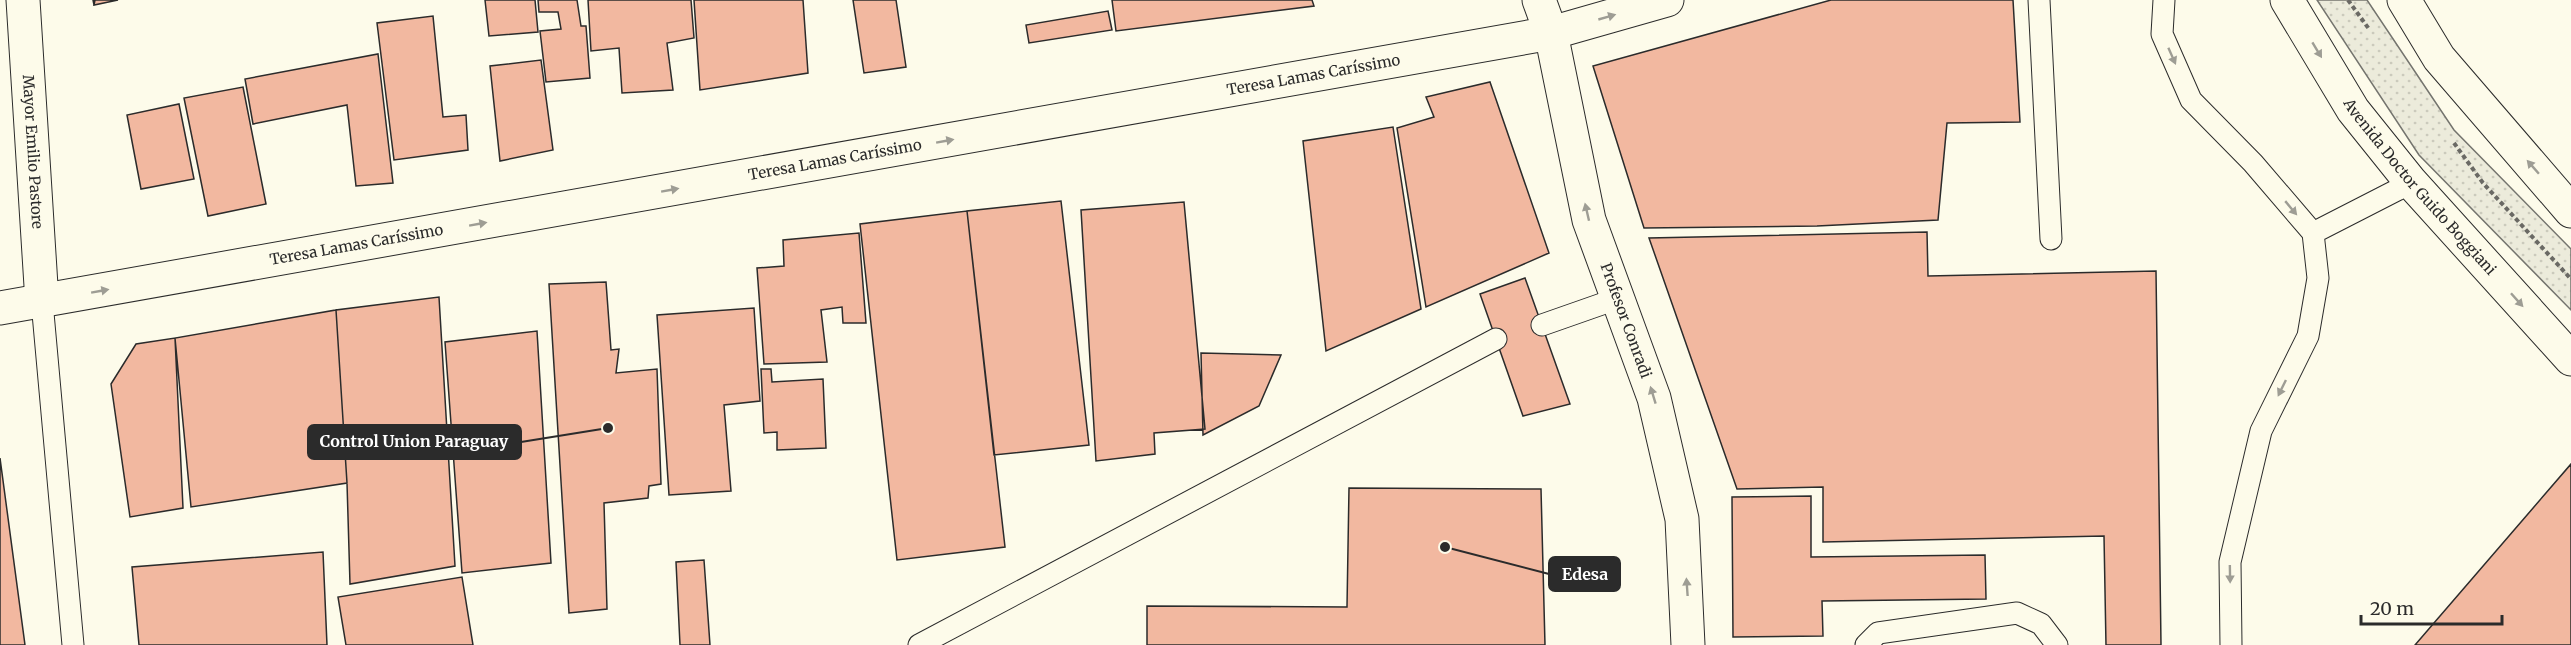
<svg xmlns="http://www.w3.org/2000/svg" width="2571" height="645" viewBox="0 0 2571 645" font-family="Merriweather,serif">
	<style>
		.grass { fill: url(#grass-dots); stroke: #74746e; stroke-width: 1.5 }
		.building { fill: #f2b8a0; stroke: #2b2b2b; stroke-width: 1.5 }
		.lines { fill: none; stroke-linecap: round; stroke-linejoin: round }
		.lane-casing { stroke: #2b2b2b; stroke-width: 23 }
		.street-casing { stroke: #2b2b2b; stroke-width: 35 }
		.secondary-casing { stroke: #2b2b2b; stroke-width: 35 }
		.primary-casing { stroke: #2b2b2b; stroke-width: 35 }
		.path { stroke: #6a6964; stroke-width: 4; stroke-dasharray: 4.5 3; stroke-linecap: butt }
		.lane { stroke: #fdfbea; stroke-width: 21 }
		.street { stroke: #fdfbea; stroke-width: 33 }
		.secondary { stroke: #fdfbea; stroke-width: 33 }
		.primary { stroke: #fdfbea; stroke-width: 33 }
		.oneway { fill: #9e9d94 }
		.labels { text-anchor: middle; stroke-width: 4.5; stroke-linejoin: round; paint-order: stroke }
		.street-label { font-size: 15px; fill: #2b2b2b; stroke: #fdfbea }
		.leader { fill: none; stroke: #2b2b2b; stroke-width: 2 }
		.callout-dot { fill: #2b2b2b; stroke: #fdfbea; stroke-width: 2 }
		.callout { fill: #2b2b2b; stroke: #2b2b2b; stroke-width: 2 }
		.callout-label { font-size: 16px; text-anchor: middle; font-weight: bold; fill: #fff }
	</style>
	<defs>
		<pattern id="grass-dots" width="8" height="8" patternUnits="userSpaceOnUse" patternTransform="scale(1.5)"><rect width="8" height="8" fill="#ecebdb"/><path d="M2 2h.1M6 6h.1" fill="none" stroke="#cbcabc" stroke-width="1.8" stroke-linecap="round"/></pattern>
	</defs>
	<rect width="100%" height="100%" fill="#fdfbea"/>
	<path class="grass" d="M 2317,0 L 2367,0 L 2454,130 L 2571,249 L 2571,310 L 2419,155 Z"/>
	<path class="building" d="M 93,0 L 118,0 L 94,5 Z
		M 95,0 L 118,0 L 94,5 Z
		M 485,0 L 535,0 L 538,32 L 489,36 Z
		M 538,0 L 577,0 L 581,26 L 586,26 L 590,78 L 546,82 L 540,31 L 561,29 L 558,12 L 539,12 Z
		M 588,0 L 691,0 L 694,38 L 667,43 L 673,90 L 622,93 L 619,48 L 591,51 Z
		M 694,0 L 803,0 L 808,73 L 700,90 Z
		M 853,0 L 896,0 L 906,67 L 864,73 Z
		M 1112,0 L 1312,0 L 1314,6 L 1116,31 Z
		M 1831,0 L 2013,0 L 2020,122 L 1947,123 L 1938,220 L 1817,226 L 1644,228 L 1593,66 Z
		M 1108,11 L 1112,30 L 1029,43 L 1026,25 Z
		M 433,16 L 443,117 L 466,115 L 468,150 L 394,160 L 377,23 Z
		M 378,54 L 393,183 L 356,186 L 347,105 L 253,124 L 245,79 Z
		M 541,60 L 553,150 L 500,161 L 490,66 Z
		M 1490,82 L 1549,253 L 1426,307 L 1397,128 L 1434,117 L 1426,97 Z
		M 243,87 L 266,204 L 208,216 L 184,98 Z
		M 179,104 L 194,179 L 141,189 L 127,115 Z
		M 1393,127 L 1421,309 L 1326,351 L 1303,141 Z
		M 1061,201 L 1089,445 L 994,455 L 967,211 Z
		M 1184,202 L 1205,429 L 1154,433 L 1155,454 L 1096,461 L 1081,210 Z
		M 967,211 L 1005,547 L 897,560 L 860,224 Z
		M 1927,232 L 1928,276 L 2156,271 L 2161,645 L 2106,645 L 2104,536 L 1823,542 L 1823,487 L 1737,489 L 1649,238 Z
		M 859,233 L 866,323 L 843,323 L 842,307 L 821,310 L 827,362 L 764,364 L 757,268 L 784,266 L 783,240 Z
		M 1525,278 L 1570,404 L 1523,416 L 1480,294 Z
		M 606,282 L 611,350 L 619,349 L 616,373 L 657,369 L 661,484 L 649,486 L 648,498 L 604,503 L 607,609 L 569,613 L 549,284 Z
		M 439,297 L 455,566 L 350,584 L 347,483 L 336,310 Z
		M 754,308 L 760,401 L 724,405 L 731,491 L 669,495 L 657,315 Z
		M 336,310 L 347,483 L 191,507 L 175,338 Z
		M 537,331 L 551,563 L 462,573 L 445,342 Z
		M 175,338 L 183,508 L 130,517 L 111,384 L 136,344 Z
		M 1201,353 L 1281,355 L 1259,406 L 1203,435 Z
		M 761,369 L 771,369 L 772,382 L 823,379 L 826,448 L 777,450 L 777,432 L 764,433 Z
		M 0,458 L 25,645 L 0,645 Z
		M 2571,464 L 2571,645 L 2415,645 Z
		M 1349,488 L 1541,489 L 1545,645 L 1147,645 L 1147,606 L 1347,607 Z
		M 1811,496 L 1811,557 L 1985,555 L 1986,599 L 1822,601 L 1823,636 L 1733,637 L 1732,497 Z
		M 323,552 L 327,645 L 139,645 L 132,567 Z
		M 704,560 L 710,645 L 680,645 L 676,562 Z
		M 462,577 L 473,645 L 346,645 L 338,597 Z"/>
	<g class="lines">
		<defs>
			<path id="lane" d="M 2039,0 L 2051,239
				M 2164,0 L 2162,34 L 2191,100 L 2253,163 L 2313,233 L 2318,278 L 2308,336 L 2261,431 L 2230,562 L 2231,645
				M 2313,233 L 2397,190 L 2410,181
				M 42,302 L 73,645
				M 1542,325 L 1619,298
				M 919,645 L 1496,339
				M 1866,645 L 1878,633 L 2017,613 L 2041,624 L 2057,645"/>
			<g id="street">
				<path id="s1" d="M 23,0 L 42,302"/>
				<path id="s2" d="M 1539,0 L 1551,33 L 1589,220 L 1654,398 L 1682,519 L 1688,645"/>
			</g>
			<g id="secondary">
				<path id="s3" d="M 0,308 L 1551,33 L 1667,0"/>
			</g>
			<g id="primary">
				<path id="s4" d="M 2287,0 L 2353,110 L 2410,181 L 2571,359"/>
				<path d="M 2404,0 L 2439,58 L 2571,211"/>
			</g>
		</defs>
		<use href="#lane" class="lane-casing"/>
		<use href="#street" class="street-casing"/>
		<use href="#secondary" class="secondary-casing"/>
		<use href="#primary" class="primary-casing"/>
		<path class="path" d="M 2348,0 L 2369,29
			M 2454,143 L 2483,183 L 2571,279"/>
		<use href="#lane" class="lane"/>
		<use href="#street" class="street"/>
		<use href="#secondary" class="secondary"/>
		<use href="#primary" class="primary"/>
	</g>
	<defs><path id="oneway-solid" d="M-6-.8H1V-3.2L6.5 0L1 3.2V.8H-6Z" transform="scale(1.5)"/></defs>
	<g class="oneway">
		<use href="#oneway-solid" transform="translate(1607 17) rotate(-16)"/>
		<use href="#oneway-solid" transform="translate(2317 50) rotate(59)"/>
		<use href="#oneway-solid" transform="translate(2172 56) rotate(66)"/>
		<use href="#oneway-solid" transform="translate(945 141) rotate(-10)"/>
		<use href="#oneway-solid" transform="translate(2533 167) rotate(-131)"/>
		<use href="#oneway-solid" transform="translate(670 190) rotate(-10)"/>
		<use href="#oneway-solid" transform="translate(2291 208) rotate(50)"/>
		<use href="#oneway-solid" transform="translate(1587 212) rotate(-103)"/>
		<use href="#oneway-solid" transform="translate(478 224) rotate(-10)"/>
		<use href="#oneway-solid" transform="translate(100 291) rotate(-10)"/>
		<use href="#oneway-solid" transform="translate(2517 300) rotate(48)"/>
		<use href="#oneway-solid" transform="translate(2282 388) rotate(116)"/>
		<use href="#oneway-solid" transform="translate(1653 395) rotate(-107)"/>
		<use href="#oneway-solid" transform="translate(2230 574) rotate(89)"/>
		<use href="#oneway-solid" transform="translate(1687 587) rotate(-94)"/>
	</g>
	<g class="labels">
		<g class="street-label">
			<text dy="5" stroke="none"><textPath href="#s3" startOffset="1334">Teresa Lamas Caríssimo</textPath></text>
			<text dy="5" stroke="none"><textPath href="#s1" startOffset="152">Mayor Emilio Pastore</textPath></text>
			<text dy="5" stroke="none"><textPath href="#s3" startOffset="848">Teresa Lamas Caríssimo</textPath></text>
			<text dy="5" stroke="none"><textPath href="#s4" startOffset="230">Avenida Doctor Guido Boggiani</textPath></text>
			<text dy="5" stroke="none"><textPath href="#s3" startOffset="362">Teresa Lamas Caríssimo</textPath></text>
			<text dy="5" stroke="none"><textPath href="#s2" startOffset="333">Profesor Conradi</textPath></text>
		</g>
	</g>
	<path class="leader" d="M608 428L521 442M1445 547L1549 574"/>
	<g class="callout-dot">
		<circle cx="608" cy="428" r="6"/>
		<circle cx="1445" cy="547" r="6"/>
	</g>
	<g class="callout">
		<rect x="308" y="425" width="213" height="34" rx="6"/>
		<rect x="1549" y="557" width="71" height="34" rx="6"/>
	</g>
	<g class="callout-label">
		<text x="414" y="447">Control Union Paraguay</text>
		<text x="1585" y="580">Edesa</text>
	</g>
	<path d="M2361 615v9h141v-9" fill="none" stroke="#2b2b2b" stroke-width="3"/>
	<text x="2370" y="615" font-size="18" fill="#2b2b2b" stroke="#fdfbea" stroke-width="4.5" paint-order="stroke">20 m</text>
</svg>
